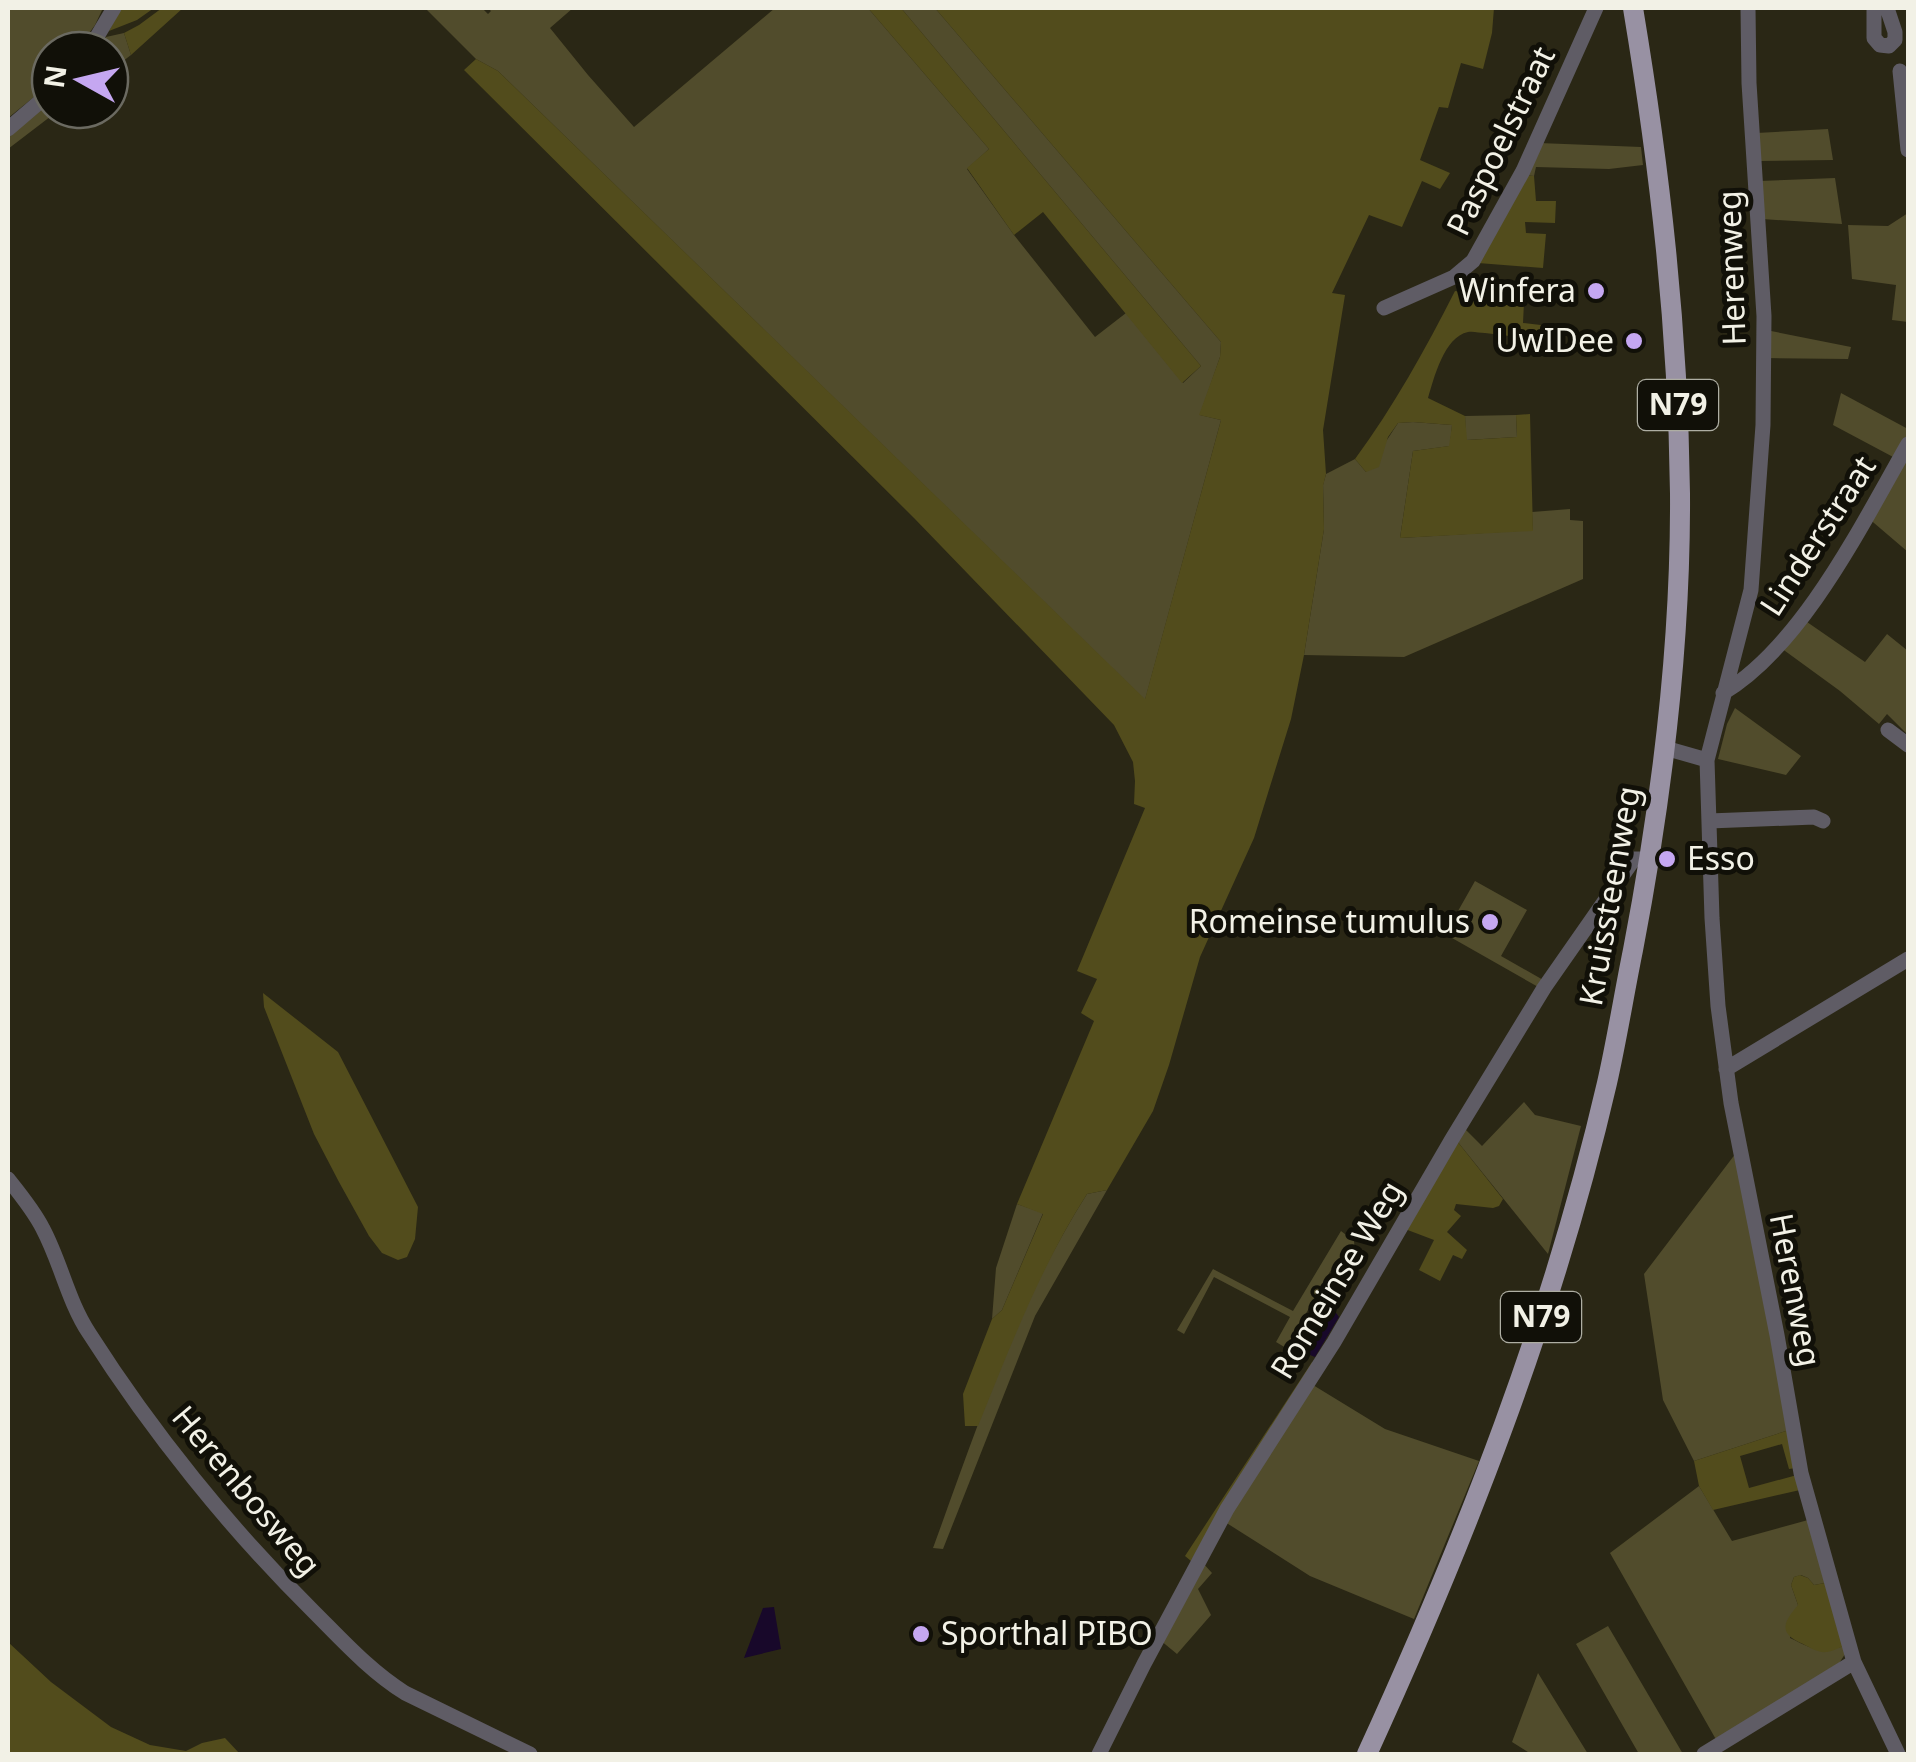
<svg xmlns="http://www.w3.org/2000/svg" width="1916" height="1762" viewBox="0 0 1916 1762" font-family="'Noto Sans',sans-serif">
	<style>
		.green { fill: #514c2c }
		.forest { fill: #524c1c }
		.water { fill: #18082a }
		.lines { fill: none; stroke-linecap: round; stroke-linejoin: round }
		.minor { stroke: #5f5c65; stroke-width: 15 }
		.major { stroke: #9891a3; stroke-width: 20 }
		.poi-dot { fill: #c5a7f1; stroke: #111008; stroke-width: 4 }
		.labels { text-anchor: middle; stroke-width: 10; stroke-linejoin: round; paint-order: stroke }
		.shield { fill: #111008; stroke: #aeaea3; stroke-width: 2.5 }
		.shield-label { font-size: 30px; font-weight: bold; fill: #f2f1e6 }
		.street-label { font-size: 32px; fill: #f2f1e6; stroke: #111008 }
		.poi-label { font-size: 32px; fill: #f2f1e6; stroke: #111008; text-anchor: end }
	</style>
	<rect width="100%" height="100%" fill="#2a2715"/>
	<path class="green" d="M 8,8 L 103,8 L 95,25 L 77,50 L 50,50 L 50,84 L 8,118 Z
		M 425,8 L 482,8 L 488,14 L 491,11 L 488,8 L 573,8 L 550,28 L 588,75 L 634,127 L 775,8 L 868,8 L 989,149 L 967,169 L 1014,235 L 1095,337 L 1126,313 L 1183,383 L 1201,366 L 901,8 L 935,8 L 1221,342 L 1220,357 L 1200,415 L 1221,420 L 1145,700 L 498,71 L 476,59 Z
		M 124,33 L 131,55 L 110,71 L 110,50 L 96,50 L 106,37 Z
		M 50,100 L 50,110 L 59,110 L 8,149 L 8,138 Z
		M 1828,129 L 1833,160 L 1758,161 L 1756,133 Z
		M 1539,143 L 1641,147 L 1643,165 L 1609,169 L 1536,167 L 1534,176 L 1524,175 Z
		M 1835,178 L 1842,224 L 1762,219 L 1759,181 Z
		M 1908,213 L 1908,322 L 1892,320 L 1896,285 L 1852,279 L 1848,225 L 1888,226 Z
		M 1766,330 L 1851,347 L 1848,359 L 1766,358 Z
		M 1841,393 L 1908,429 L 1908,435 L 1895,458 L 1833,425 Z
		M 1516,415 L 1517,437 L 1466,440 L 1465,416 Z
		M 1413,422 L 1452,425 L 1450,446 L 1413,451 L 1400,538 L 1533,530 L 1532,512 L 1570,509 L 1570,520 L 1583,521 L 1583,579 L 1404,657 L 1304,655 L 1324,529 L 1323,485 L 1326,474 L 1355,459 L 1366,472 L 1398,423 Z
		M 1908,454 L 1908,552 L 1867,517 Z
		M 1807,622 L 1865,662 L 1887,634 L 1908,651 L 1908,735 L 1887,714 L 1879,724 L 1840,691 L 1781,648 Z
		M 1735,708 L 1801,756 L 1786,775 L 1718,759 L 1727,724 Z
		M 1475,881 L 1527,910 L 1501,956 L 1545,981 L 1540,988 L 1445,934 Z
		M 1524,1102 L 1535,1115 L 1581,1126 L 1548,1254 L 1457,1141 L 1465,1129 L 1482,1146 Z
		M 1736,1153 L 1789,1430 L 1694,1461 L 1663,1400 L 1644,1274 Z
		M 1107,1190 L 1035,1316 L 943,1549 L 933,1548 C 977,1428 1018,1302 1087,1194 Z
		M 1017,1204 L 1043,1213 L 1002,1310 L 992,1319 L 996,1268 Z
		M 1341,1231 L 1354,1241 L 1355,1252 L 1347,1265 L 1331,1270 L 1286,1348 L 1276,1342 L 1290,1317 L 1214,1277 L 1184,1334 L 1177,1330 L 1213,1269 L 1293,1311 Z
		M 1313,1385 L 1385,1429 L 1479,1461 L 1414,1619 L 1310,1576 L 1225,1522 Z
		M 1699,1486 L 1732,1541 L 1808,1520 L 1825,1583 L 1814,1585 L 1808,1578 L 1801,1575 L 1794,1577 L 1791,1585 L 1798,1605 L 1790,1638 C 1813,1649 1819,1654 1844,1646 L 1845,1654 L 1838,1665 L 1718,1743 L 1610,1553 Z
		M 1202,1562 L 1212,1573 L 1198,1589 L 1211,1615 L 1177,1654 L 1160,1640 Z
		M 1608,1626 L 1683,1754 L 1639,1754 L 1576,1644 Z
		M 1538,1673 L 1588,1754 L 1531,1754 L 1512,1742 Z"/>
	<path class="forest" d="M 121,8 L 154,8 L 137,20 L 109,31 Z
		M 162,8 L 183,8 L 131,55 L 124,33 L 139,25 Z
		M 868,8 L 901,8 L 1201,366 L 1182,383 L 1043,212 L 1014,235 L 967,168 L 989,149 Z
		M 935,8 L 1494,8 L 1492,33 L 1483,69 L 1461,63 L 1448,108 L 1439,107 L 1420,160 L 1450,173 L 1440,189 L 1422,181 L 1402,227 L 1369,215 L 1332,293 L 1345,295 L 1323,430 L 1326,474 L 1323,486 L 1324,529 L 1304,655 L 1291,719 L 1254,838 L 1200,957 L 1169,1065 L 1153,1111 L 1107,1190 L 1087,1194 C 1041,1266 1010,1347 978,1426 L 965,1426 L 963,1394 L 992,1319 L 1002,1310 L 1043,1214 L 1017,1204 L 1094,1021 L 1081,1013 L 1097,979 L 1077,971 L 1145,808 L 1134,804 L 1135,781 L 1133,762 L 1114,725 L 914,518 L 464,70 L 476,59 L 498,71 L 1145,699 L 1221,420 L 1199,415 L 1220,357 L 1221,342 Z
		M 1524,175 L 1534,176 L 1536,201 L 1556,201 L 1555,223 L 1525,222 L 1526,233 L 1546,234 L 1543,268 L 1478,263 Z
		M 1455,291 L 1524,302 L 1523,323 L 1549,326 L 1555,330 L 1549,338 C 1528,340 1506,335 1485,333 C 1479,333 1474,331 1468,332 C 1444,337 1434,378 1428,398 L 1465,416 L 1467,440 L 1517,437 L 1516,415 L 1530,414 L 1533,531 L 1400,538 L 1413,451 L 1449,446 L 1452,425 L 1413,422 L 1398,423 L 1388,437 L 1379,467 L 1366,472 L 1355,459 C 1394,406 1425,350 1455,291 Z
		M 263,993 L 338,1052 L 418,1207 L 415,1239 L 407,1257 L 398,1260 L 382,1253 L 369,1236 L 339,1182 L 314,1134 L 264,1007 Z
		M 1457,1141 L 1503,1199 L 1499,1206 L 1493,1208 L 1456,1204 L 1454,1210 L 1461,1216 L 1447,1232 L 1467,1250 L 1462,1259 L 1453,1255 L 1440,1281 L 1419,1270 L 1434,1240 L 1405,1229 Z
		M 1312,1362 L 1316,1365 L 1191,1561 L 1185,1556 Z
		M 1789,1430 L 1796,1468 L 1789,1469 L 1782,1444 L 1740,1456 L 1749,1488 L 1797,1475 L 1800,1490 L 1713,1510 L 1699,1486 L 1694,1461 Z
		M 1800,1575 L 1808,1578 L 1814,1585 L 1825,1583 L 1844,1646 C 1838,1648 1833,1651 1827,1652 C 1818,1653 1811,1648 1803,1644 C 1778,1633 1783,1623 1798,1605 L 1791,1585 L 1794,1577 Z
		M 8,1642 L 51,1682 L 111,1727 L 150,1745 L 186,1751 L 202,1743 L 225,1738 L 240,1754 L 8,1754 Z"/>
	<path class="water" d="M 1321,1303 L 1334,1310 L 1339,1317 L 1315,1357 L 1295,1349 L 1293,1341 L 1314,1304 Z
		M 774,1607 L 781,1649 L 744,1658 L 763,1608 Z"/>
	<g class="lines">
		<path class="minor" d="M 1748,8 L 1749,83 L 1764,316 L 1763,425 L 1751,590 L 1707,760 L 1712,918 L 1718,1006 L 1731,1103 L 1777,1335 L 1801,1473 L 1854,1662 L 1898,1754
			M 1874,8 L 1874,38 L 1880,45 L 1889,46 L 1895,40 L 1895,32 L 1887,8
			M 89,50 L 114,8
			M 1900,71 L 1908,150
			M 8,129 L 50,93
			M 1384,308 L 1454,277 L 1473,261 L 1523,171 L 1596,8
			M 1723,693 C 1803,645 1862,524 1908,444
			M 1888,730 L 1908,745
			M 1665,748 L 1707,760
			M 1709,821 L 1814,817 L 1823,821
			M 1726,1069 L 1908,959
			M 8,1179 C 20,1194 34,1211 43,1229 C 61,1263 68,1301 89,1333 C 152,1432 231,1530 314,1612 C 343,1641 370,1671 405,1693 L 530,1754
			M 1099,1754 L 1144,1664 L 1227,1509 L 1334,1342 L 1452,1139 L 1544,988 L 1634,859 L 1650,859
			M 1704,1754 L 1854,1662"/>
		<path class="major" d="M 1367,1754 C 1466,1538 1553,1316 1607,1083 C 1617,1039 1624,994 1633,950 C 1662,799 1681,647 1680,493 C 1678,327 1660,170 1633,8"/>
	</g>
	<g class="poi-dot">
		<circle cx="1596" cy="291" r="10"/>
		<circle cx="1634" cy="341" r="10"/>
		<circle cx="1667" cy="859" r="10"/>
		<circle cx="1490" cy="922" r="10"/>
		<circle cx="921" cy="1634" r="10"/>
	</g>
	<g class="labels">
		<g class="shield">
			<rect x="1638" y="380" width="80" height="50" rx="8"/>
			<rect x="1501" y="1292" width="80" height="50" rx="8"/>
		</g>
		<g class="shield-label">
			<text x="1678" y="415">N79</text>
			<text x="1541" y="1327">N79</text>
		</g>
		<g class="street-label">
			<text transform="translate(1501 141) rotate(-64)" y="11">Paspoelstraat</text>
			<text transform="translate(1732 268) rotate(-92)" y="11">Herenweg</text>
			<text transform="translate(1818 536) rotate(-57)" y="11">Linderstraat</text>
			<text transform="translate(1610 896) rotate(-80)" y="11">Kruissteenweg</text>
			<text transform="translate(1337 1280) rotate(-59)" y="11">Romeinse Weg</text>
			<text transform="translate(1795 1290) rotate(79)" y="11">Herenweg</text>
			<text transform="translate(246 1491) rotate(50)" y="11">Herenbosweg</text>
		</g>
		<g class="poi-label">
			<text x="1576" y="302">Winfera</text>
			<text x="1614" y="352">UwIDee</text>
			<text x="1687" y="870" text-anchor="start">Esso</text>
			<text x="1470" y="933">Romeinse tumulus</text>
			<text x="941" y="1645" text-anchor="start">Sporthal PIBO</text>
		</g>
	</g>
	<rect width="1916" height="1762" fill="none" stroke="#f2f1e6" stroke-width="20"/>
	<g transform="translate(80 80) rotate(278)"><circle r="48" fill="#111008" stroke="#6b6a61" stroke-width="2.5"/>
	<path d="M0-8L18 38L0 25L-18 38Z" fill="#c5a7f1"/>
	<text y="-15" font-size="28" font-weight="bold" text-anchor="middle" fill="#f2f1e6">N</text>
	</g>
</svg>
